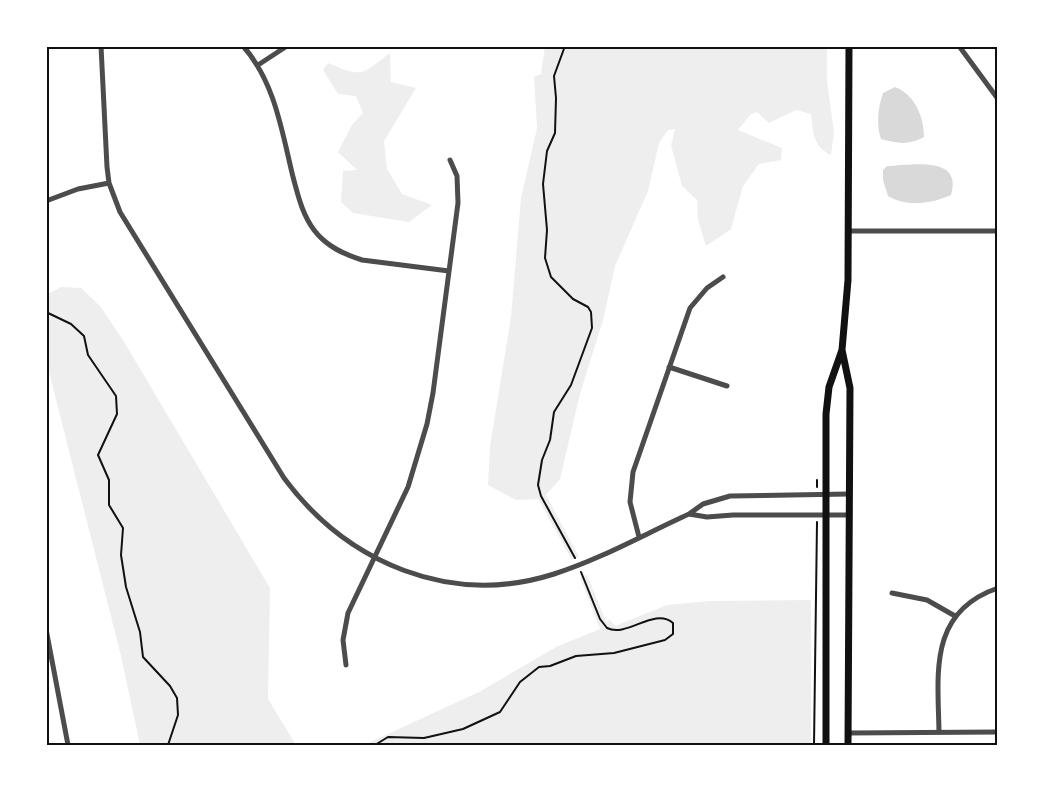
<svg xmlns="http://www.w3.org/2000/svg" width="1044" height="791" viewBox="0 0 1044 791" font-family="Overpass,sans-serif">
	<style>
		.green { fill: #eee }
		.water { fill: #d9d9d9 }
		.lines { fill: none; stroke-linecap: round; stroke-linejoin: round }
		.path { stroke: #111; stroke-width: 2 }
		.minor { stroke: #4c4c4c; stroke-width: 5 }
		.secondary { stroke: #111; stroke-width: 7 }
		.neatline { fill: none; stroke: #111; stroke-width: 2 }
	</style>
	<rect width="100%" height="100%" fill="#fff"/>
	<path class="green" d="M 545,46 L 827,46 L 827,81 L 834,132 L 831,155 C 813,147 813,132 811,114 L 796,110 L 769,123 L 757,112 L 751,114 L 738,130 L 782,148 L 781,160 L 759,164 L 743,186 L 731,229 L 706,246 L 698,220 L 697,200 L 682,186 L 671,145 L 675,129 L 668,130 L 659,143 L 648,191 L 615,266 L 603,320 L 580,394 L 560,479 L 546,495 L 579,557 L 572,560 L 538,499 L 516,500 L 488,485 L 490,446 L 511,317 L 521,198 L 537,128 L 534,77 L 541,74 Z
		M 390,53 L 391,82 L 416,88 L 384,141 L 387,169 L 402,194 L 432,205 L 409,222 L 353,213 L 341,202 L 343,171 L 357,170 L 338,152 L 352,125 L 363,113 L 356,96 L 338,94 L 323,70 L 328,63 C 363,78 361,75 390,53 Z
		M 61,287 L 81,288 L 100,306 L 123,340 L 270,588 L 268,699 L 296,745 L 140,745 L 121,656 L 46,360 L 46,295 Z
		M 587,575 L 606,621 L 610,620 L 615,626 L 667,605 L 710,601 L 811,600 L 811,745 L 364,745 L 479,692 L 556,647 L 600,629 L 580,577 Z"/>
	<path class="water" d="M 895,87 C 914,94 924,116 924,137 C 909,145 898,144 881,139 C 876,124 878,108 883,93 Z
		M 887,166 C 912,165 963,155 951,195 C 931,204 907,207 888,196 L 883,180 L 883,170 Z"/>
	<g class="lines">
		<path class="path" d="M 565,46 L 554,76 L 556,98 L 555,133 L 547,151 L 543,184 L 547,230 L 545,258 L 551,277 L 573,299 L 588,307 L 591,312 L 592,328 L 571,385 L 554,412 L 550,440 L 542,460 L 538,485 L 541,496 L 575,558
			M 46,312 L 71,324 L 84,336 L 88,355 L 116,396 L 117,414 L 98,455 L 109,480 L 109,505 L 123,528 L 121,555 L 126,587 L 140,632 L 143,657 L 170,686 L 177,698 L 178,715 L 168,745
			M 817,487 L 817,480
			M 375,745 L 388,737 L 424,738 L 463,729 L 500,712 L 520,682 L 539,667 L 550,666 L 576,656 L 614,653 L 665,640 L 673,634 L 673,623 C 654,607 627,638 607,628 L 600,619 L 581,572
			M 814,745 L 817,522"/>
		<path class="minor" d="M 101,46 L 107,167 L 109,183 L 120,212 L 284,478 C 347,563 450,607 554,574 C 601,559 645,534 689,514 L 703,504 L 730,496 L 849,494
			M 243,46 C 275,82 282,132 293,177 C 298,195 302,214 314,230 C 326,246 343,254 362,260 L 449,271
			M 959,46 L 998,99
			M 258,65 L 287,46
			M 46,201 L 78,189 L 109,183
			M 849,231 L 998,231
			M 669,367 L 727,386
			M 689,514 L 707,517 L 733,515 L 849,515
			M 639,537 L 630,502 L 633,472 L 690,308 L 707,288 L 723,277
			M 892,593 L 927,600 L 955,616
			M 46,629 L 68,745
			M 346,665 L 343,640 L 348,613 L 408,487 L 427,424 L 433,393 L 458,203 L 457,176 L 450,160
			M 939,732 C 938,673 928,612 998,588
			M 848,733 L 998,732"/>
		<path class="secondary" d="M 842,350 L 850,388 L 848,745
			M 826,745 L 826,414 L 829,387 L 842,350 L 848,280 L 849,46"/>
	</g>
	<rect width="1044" height="791" fill="none" stroke="#ffffff" stroke-width="95"/>
	<rect x="48" y="48" width="948" height="696" class="neatline"/>
</svg>
